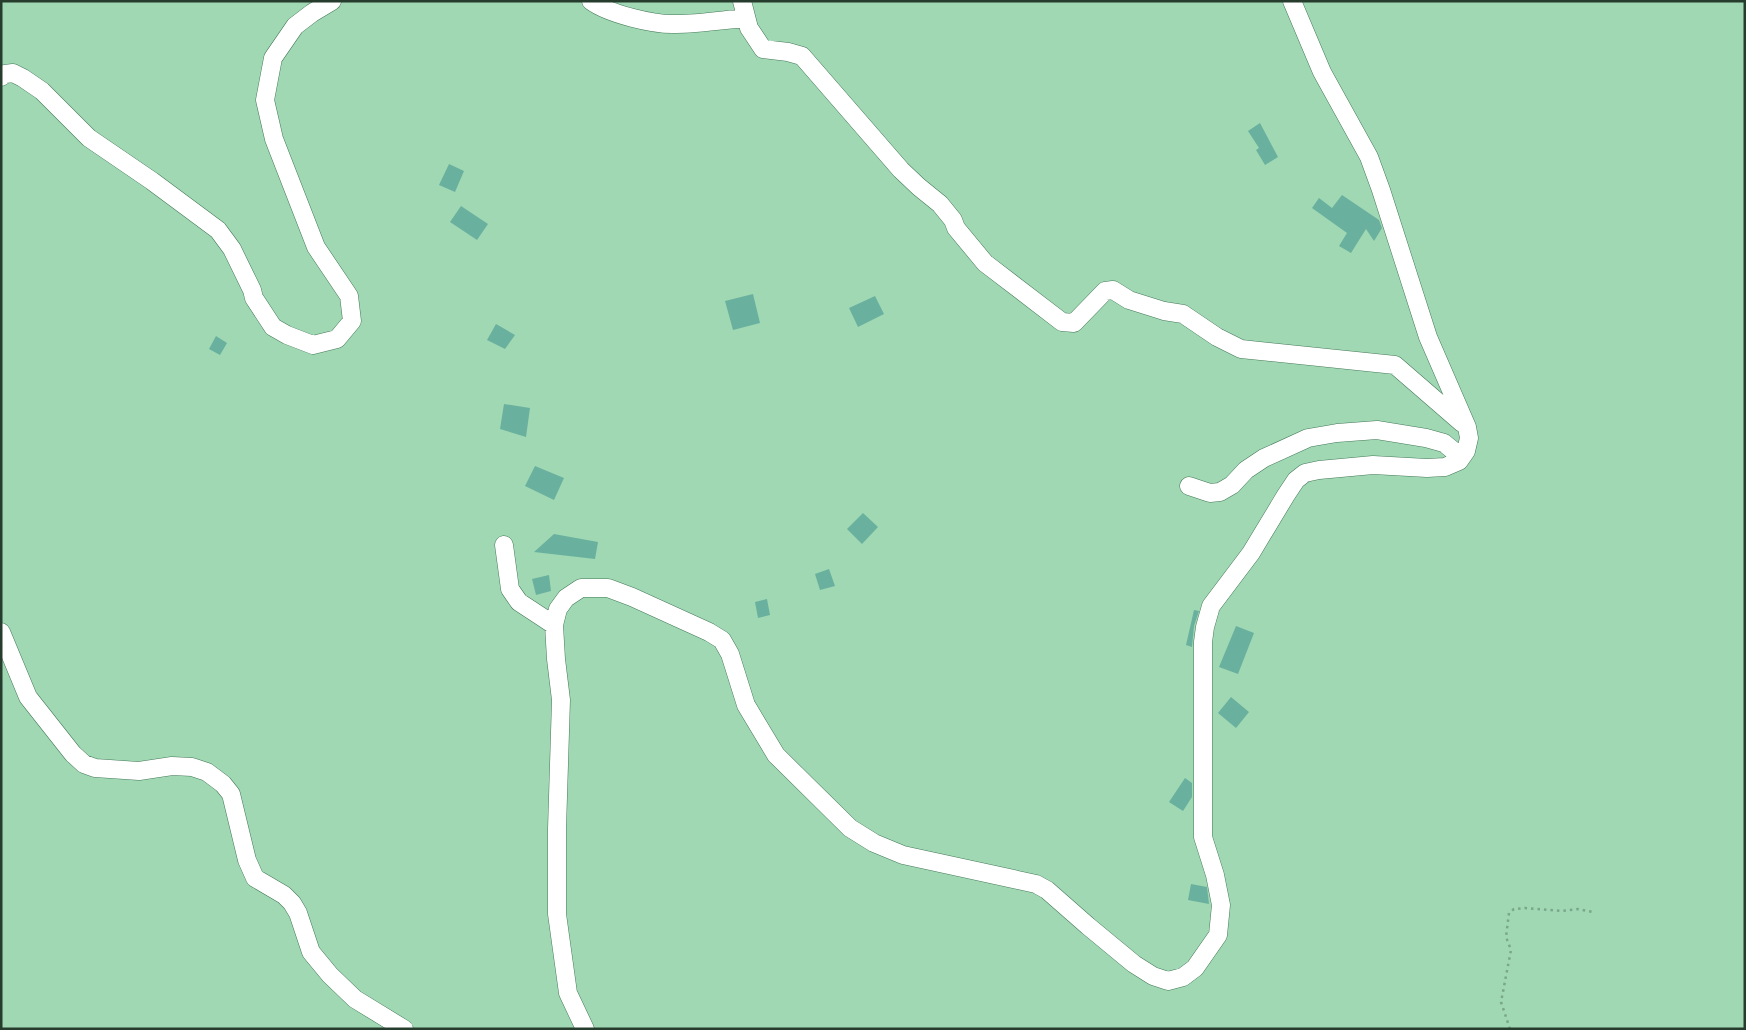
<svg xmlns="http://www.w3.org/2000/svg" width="1746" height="1030" viewBox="0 0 1746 1030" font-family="Spectral,serif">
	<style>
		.building { fill: #69b19e }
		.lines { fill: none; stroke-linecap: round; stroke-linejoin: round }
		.minor-casing { stroke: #457a59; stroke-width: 19 }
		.path { stroke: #7aa789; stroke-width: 2.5; stroke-dasharray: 2.5 4; stroke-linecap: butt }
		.minor { stroke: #fff; stroke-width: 18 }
	</style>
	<rect width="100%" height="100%" fill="#a0d8b3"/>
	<path class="building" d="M 1260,123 L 1278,157 L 1265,165 L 1256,150 L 1259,148 L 1248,131 Z
		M 449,164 L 464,171 L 455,192 L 439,185 Z
		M 1342,195 L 1379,220 L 1382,228 L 1374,241 L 1366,229 L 1351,253 L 1339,246 L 1347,233 L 1312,208 L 1319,198 L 1332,208 Z
		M 461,206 L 488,224 L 477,240 L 450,222 Z
		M 753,294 L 760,323 L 733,330 L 725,301 Z
		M 875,296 L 884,314 L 858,327 L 849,308 Z
		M 496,324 L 515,335 L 505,349 L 487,340 Z
		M 216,336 L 227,343 L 220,355 L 209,349 Z
		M 504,404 L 530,408 L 526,437 L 500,429 Z
		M 535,466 L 564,478 L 554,500 L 525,486 Z
		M 863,513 L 878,527 L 862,544 L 847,529 Z
		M 554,534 L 598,542 L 595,559 L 534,552 Z
		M 829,569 L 835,586 L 820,590 L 815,574 Z
		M 549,575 L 551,591 L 536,595 L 532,579 Z
		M 767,599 L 770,615 L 758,618 L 755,602 Z
		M 1194,610 L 1199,611 L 1194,626 L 1192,647 L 1186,645 Z
		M 1236,626 L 1254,633 L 1238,674 L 1219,667 Z
		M 1231,697 L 1249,712 L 1236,728 L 1218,713 Z
		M 1185,778 L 1192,783 L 1192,797 L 1183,811 L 1169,802 Z
		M 1191,884 L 1207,887 L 1209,904 L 1188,900 Z"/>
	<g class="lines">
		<defs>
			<path id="minor" d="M 591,1 C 609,14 654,25 676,24 C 699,24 723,20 746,18
				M 742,1 L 749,28 L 763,49 L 788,52 L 802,56 L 901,170 L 919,187 L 940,204 L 953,220 L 956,228 L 985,263 L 1062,322 L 1074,323 L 1105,291 L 1113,290 L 1129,300 L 1164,311 L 1183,314 L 1217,337 L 1241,349 L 1395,365 L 1462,423
				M 1,77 L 5,74 L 13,73 L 23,78 L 42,91 L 89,138 L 152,181 L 218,230 L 232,249 L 252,290 L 254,298 L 273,327 L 287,335 L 313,345 L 337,339 L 352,321 L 349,296 L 316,247 L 274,139 L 265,100 L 273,58 L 295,26 L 312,13 L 332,1
				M 1189,486 L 1210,493 L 1220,492 L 1232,485 L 1246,470 L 1264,458 L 1308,438 L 1337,433 L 1377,430 L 1426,438 L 1444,443 L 1461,457
				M 504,545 L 510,589 L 519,602 L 554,625
				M 1,632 L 28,697 L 73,754 L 84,764 L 95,768 L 139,771 L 172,766 L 192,767 L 207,772 L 223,784 L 231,794 L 247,860 L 255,878 L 284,895 L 292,903 L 298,913 L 311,952 L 330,975 L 355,999 L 404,1029
				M 585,1029 L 568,993 L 557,914 L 557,829 L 561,700 L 556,659 L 554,625 L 558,609 L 566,598 L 581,588 L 608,588 L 632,597 L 709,632 L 722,640 L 730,654 L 746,705 L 776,755 L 850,828 L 874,843 L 903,855 L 1036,884 L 1047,890 L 1088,926 L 1134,964 L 1153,976 L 1168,981 L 1183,977 L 1195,968 L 1218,935 L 1221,905 L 1215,875 L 1203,837 L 1203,642 L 1205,627 L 1211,606 L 1251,553 L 1286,495 L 1296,480 L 1305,473 L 1319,470 L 1373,465 L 1427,468 L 1445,467 L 1459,461 L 1466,451 L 1469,438 L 1467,427 L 1428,337 L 1381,190 L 1369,157 L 1322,72 L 1292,1"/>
		</defs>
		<use href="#minor" class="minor-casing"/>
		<path class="path" d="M 1510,1029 L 1501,1002 L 1511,950 L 1506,937 L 1509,913 L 1514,909 L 1525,908 L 1562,911 L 1578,909 L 1593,912"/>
		<use href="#minor" class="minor"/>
	</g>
	<rect width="1746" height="1030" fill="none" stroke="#263d2e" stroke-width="5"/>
</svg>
